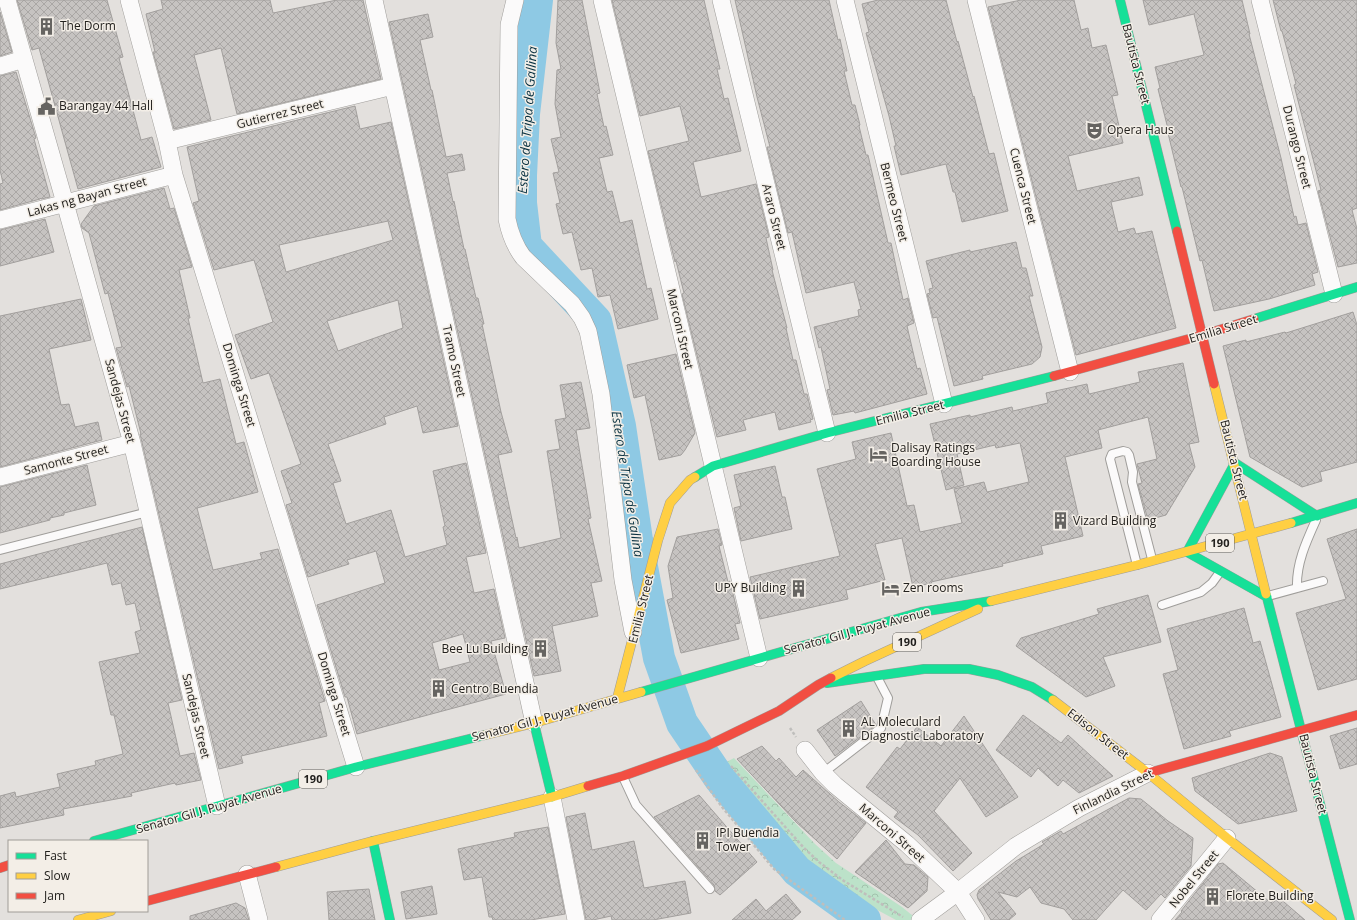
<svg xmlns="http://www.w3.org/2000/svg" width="1357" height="920" viewBox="0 0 1357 920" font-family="'Open Sans',sans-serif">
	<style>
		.forest { fill: url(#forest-crowns) }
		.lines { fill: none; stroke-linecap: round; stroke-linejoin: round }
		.river { stroke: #8ec9e4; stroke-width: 32 }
		.building { fill: url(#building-cross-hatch); stroke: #a29f9d; fill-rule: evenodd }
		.lane-casing { stroke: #9f9d9a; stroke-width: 10 }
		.street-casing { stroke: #9f9d9a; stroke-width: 18 }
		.fast-casing { stroke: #9f9d9a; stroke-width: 10 }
		.slow-casing { stroke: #9f9d9a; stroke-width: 10 }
		.jam-casing { stroke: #9f9d9a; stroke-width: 10 }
		.path { stroke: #bfbebc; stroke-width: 2.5; stroke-dasharray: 3 2; stroke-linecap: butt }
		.lane { stroke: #fbfafa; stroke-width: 8 }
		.street { stroke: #fbfafa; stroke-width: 17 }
		.fast { stroke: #16e098; stroke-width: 9 }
		.slow { stroke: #ffcf43; stroke-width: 9 }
		.jam { stroke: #f24e42; stroke-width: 9 }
		.labels { text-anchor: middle; stroke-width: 3; stroke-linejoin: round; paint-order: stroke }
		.shield { fill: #f3eee7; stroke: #615e5a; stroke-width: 1 }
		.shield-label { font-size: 11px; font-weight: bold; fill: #23211e }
		.poi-label { font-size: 12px; fill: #23211e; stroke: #f3eee7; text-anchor: start }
		.street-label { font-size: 12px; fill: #23211e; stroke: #f3eee7 }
		.water-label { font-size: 13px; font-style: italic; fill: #083141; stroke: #f3eee7 }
	</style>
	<defs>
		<pattern id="forest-crowns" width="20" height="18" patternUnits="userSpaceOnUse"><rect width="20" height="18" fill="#bce2c9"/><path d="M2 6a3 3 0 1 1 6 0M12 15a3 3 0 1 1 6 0" fill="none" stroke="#a1c2ac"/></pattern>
		<pattern id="building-cross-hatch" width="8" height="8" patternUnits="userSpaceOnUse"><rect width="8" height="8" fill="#c6c3c1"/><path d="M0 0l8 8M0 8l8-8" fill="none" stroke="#aaa7a5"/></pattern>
	</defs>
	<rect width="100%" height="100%" fill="#e3e0dd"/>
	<path class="forest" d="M 734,758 L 815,844 L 836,863 L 902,907 L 918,920 L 896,920 L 842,891 L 819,874 L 796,852 L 719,766 Z"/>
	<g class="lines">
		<path class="river" d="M 537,0 L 524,114 L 521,175 L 521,203 L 526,246 L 596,321 L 620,426 L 637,540 L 659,658 L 682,723 L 720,779 L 797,871 L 865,920"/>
	</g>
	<path class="building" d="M 17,0 L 107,0 L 123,57 L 119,58 L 141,140 L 152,137 L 161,167 L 78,189 L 39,48 L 32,50 Z
		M 161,0 L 270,0 L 273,13 L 337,0 L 363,0 L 381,79 L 237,114 L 221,48 L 194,55 L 211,120 L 174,129 L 153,52 L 155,52 L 146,14 L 163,9 Z
		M 558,0 L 582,0 L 600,93 L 597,94 L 604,127 L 606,126 L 613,155 L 599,158 L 607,192 L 612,191 L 620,223 L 632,220 L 647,289 L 651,288 L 658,319 L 618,329 L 610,295 L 598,297 L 592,268 L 581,270 L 572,232 L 563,234 L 556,204 L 560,203 L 553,173 L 559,172 L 551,139 L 561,137 L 555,104 L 557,70 L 561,69 L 556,43 Z
		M 612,0 L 704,0 L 720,69 L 717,69 L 724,99 L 728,98 L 741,151 L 693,162 L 701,197 L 756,184 L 769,237 L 766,238 L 773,270 L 772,270 L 787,328 L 786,328 L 793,360 L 796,360 L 804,394 L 807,394 L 813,419 L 810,420 L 811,422 L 779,430 L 775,412 L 743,420 L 746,430 L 717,437 L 682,294 L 684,293 L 676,261 L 675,262 L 648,151 L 689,141 L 680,106 L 640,116 Z
		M 735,0 L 829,0 L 838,40 L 840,39 L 847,71 L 844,71 L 852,105 L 855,105 L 860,125 L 859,126 L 866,155 L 868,155 L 888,243 L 891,243 L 903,300 L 908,298 L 914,323 L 907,326 L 917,369 L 920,368 L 927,394 L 855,413 L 854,411 L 833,415 L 827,390 L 830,389 L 821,347 L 819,348 L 814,327 L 859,316 L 858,310 L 861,309 L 854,282 L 806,293 L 792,232 L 788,233 L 768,151 L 767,147 L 770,147 L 757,97 Z
		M 878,0 L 946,0 L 957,42 L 958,41 L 973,97 L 974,96 L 989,154 L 994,153 L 1008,211 L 962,222 L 955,192 L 953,192 L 946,164 L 901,175 L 894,146 L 896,146 L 889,116 L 866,33 L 869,32 L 862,4 Z
		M 1021,0 L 1074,0 L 1081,30 L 1088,28 L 1092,48 L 1106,45 L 1118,95 L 1112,96 L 1123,143 L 1068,156 L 1077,191 L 1139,177 L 1143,195 L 1111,202 L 1118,232 L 1134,228 L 1136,234 L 1152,231 L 1176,328 L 1076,355 L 988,7 Z
		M 1143,0 L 1242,0 L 1250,34 L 1249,34 L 1281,158 L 1294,217 L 1296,216 L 1298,225 L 1306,223 L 1318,272 L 1312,274 L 1315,285 L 1269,299 L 1214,311 L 1202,260 L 1200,261 L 1182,187 L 1181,187 L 1167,129 L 1168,129 L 1158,89 L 1160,88 L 1155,67 L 1204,55 L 1194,14 L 1149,25 Z
		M 1273,0 L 1357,0 L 1357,208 L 1352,210 L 1357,229 L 1357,263 L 1338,267 L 1318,191 L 1321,190 L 1294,85 L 1296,84 L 1288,53 L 1282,31 L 1281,31 Z
		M 0,12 L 12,52 L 0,56 Z
		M 428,14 L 433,37 L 420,40 L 431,90 L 432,90 L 446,157 L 462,154 L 465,170 L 447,173 L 453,202 L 454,201 L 464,249 L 465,249 L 476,298 L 478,298 L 484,324 L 482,324 L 501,412 L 512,452 L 498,455 L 516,538 L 517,537 L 519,548 L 561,538 L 547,451 L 560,449 L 555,420 L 566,418 L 560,385 L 581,382 L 590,428 L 576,430 L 591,518 L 588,519 L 602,581 L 591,583 L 598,616 L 552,626 L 561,671 L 534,676 L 389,22 Z
		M 16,72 L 36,138 L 34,139 L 50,197 L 41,199 L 40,198 L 40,199 L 0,210 L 0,184 L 3,183 L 0,170 L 0,76 Z
		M 355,106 L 360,129 L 391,122 L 458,426 L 423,433 L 417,406 L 384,417 L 386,424 L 328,444 L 341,481 L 333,483 L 346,524 L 391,510 L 405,557 L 447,545 L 443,527 L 445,526 L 433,471 L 466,463 L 486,553 L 466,557 L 474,593 L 494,589 L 505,638 L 491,641 L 506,694 L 357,734 L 347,697 L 345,697 L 317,605 L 385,583 L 376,551 L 347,560 L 349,564 L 308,577 L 286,505 L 292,503 L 281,471 L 301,464 L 269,373 L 251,379 L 235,335 L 273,322 L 254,260 L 214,270 L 193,203 L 199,201 L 187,147 ZM 388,221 L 393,240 L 286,272 L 279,245 ZM 398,300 L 403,328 L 338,351 L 327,321 ZM 463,634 L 470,662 L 439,670 L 432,643 Z
		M 164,188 L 170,209 L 174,208 L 192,267 L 179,270 L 190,318 L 188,318 L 203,383 L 220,379 L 236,444 L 244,442 L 258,492 L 197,508 L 213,570 L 262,559 L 260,553 L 278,549 L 325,701 L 319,703 L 327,736 L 241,756 L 243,763 L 219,769 L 140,434 L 141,434 L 129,386 L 127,387 L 116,348 L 122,347 L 108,293 L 105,294 L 89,233 L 82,228 L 81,224 L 94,206 Z
		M 45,219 L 54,252 L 0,266 L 0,230 Z
		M 1016,242 L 1022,268 L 1026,268 L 1033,296 L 1029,296 L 1042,347 L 1040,357 L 1032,364 L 982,376 L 983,379 L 954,386 L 937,317 L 933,318 L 927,294 L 930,293 L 929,289 L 933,288 L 926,261 L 970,250 L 970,252 Z
		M 81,299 L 91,340 L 49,349 L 61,405 L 69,404 L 75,427 L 98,422 L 102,440 L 0,467 L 0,316 Z
		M 1353,312 L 1357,325 L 1357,462 L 1320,472 L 1322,481 L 1302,487 L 1250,457 L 1223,346 L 1246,340 L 1246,342 L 1285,332 L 1286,333 Z
		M 676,354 L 695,433 L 685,450 L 681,455 L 659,460 L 645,395 L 634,398 L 627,365 Z
		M 1183,363 L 1199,442 L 1189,444 L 1195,467 L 1166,515 L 1148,520 L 1138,484 L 1142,483 L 1137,464 L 1157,459 L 1148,417 L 1098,430 L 1102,448 L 1065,457 L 1083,536 L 1041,546 L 1043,554 L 1002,564 L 1003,566 L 931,582 L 932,583 L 913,587 L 902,538 L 875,544 L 885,580 L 846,590 L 848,599 L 760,619 L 750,577 L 840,556 L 817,469 L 856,459 L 852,442 L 891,433 L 907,506 L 914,505 L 920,532 L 962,523 L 954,489 L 984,482 L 987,492 L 1029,482 L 1020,443 L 996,448 L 995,445 L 957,454 L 964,485 L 946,490 L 930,424 L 970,415 L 970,417 L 1012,407 L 1013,411 L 1048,403 L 1046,393 L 1087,384 L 1089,394 L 1140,382 L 1138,372 Z
		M 87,465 L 96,505 L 64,513 L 64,515 L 50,518 L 50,520 L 0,533 L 0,487 Z
		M 775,466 L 782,497 L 785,497 L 792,529 L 741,541 L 734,508 L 741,506 L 734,475 Z
		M 142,527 L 182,700 L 168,703 L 180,756 L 194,753 L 201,780 L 176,785 L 175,783 L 148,789 L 131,793 L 132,796 L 63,809 L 64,815 L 0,828 L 0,796 L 15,792 L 16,797 L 60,787 L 57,774 L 96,765 L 95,761 L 123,754 L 114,715 L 111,715 L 99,662 L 140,653 L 135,632 L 141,630 L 135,603 L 126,605 L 121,583 L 112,585 L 107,563 L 0,589 L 0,564 Z
		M 718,529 L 722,545 L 719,546 L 728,582 L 730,581 L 740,623 L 735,624 L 739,639 L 681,653 L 667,600 L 673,598 L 668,566 L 677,537 Z
		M 1357,529 L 1357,679 L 1318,690 L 1296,613 L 1346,599 L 1327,539 Z
		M 1148,595 L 1161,642 L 1103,657 L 1115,686 L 1086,697 L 1016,646 L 1021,638 L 1099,614 L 1097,609 Z
		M 1244,608 L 1253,643 L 1260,641 L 1281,717 L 1229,731 L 1231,736 L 1184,749 L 1163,674 L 1178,670 L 1167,629 Z
		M 861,701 L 876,725 L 835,756 L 817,730 Z
		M 1023,715 L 1061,743 L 1068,735 L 1113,776 L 1079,793 L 1063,780 L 1058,786 L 1038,768 L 1031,777 L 996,750 Z
		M 964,716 L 1018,797 L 986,817 L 960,778 L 934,811 L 972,853 L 953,871 L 918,835 L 894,817 L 898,812 L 866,787 L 897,747 L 900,749 L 917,727 L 941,746 Z
		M 1357,728 L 1357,764 L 1340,769 L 1330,736 Z
		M 762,746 L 776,761 L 779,758 L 796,777 L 803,770 L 839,802 L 866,823 L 837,859 L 796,822 L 737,759 Z
		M 1270,753 L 1282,757 L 1297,811 L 1238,824 L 1195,791 L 1192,778 Z
		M 699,795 L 757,862 L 720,895 L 715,891 L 714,885 L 654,817 Z
		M 1129,798 L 1141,799 L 1168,821 L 1193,838 L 1191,866 L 1165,898 L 1161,894 L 1146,910 L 1123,890 L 1096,920 L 1073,920 L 1064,909 L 1041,903 L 1030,887 L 1017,897 L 998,892 L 1016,914 L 1009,920 L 991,920 L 978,899 L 977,895 L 979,890 L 1016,861 L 1044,844 L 1042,842 L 1061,831 L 1063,834 Z
		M 585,813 L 592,850 L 634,841 L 644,888 L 685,881 L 691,913 L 653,920 L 612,920 L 611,916 L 593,920 L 586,920 L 566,817 Z
		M 548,827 L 565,914 L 531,920 L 493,920 L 492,917 L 489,917 L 482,877 L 464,880 L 458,849 L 515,837 L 514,833 Z
		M 886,840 L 905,864 L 914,865 L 928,877 L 927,891 L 908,908 L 855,872 Z
		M 1223,863 L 1271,903 L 1277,896 L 1305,920 L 1175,920 L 1182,912 L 1181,911 L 1218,864 Z
		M 432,886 L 437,914 L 406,919 L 401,892 Z
		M 369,889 L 375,920 L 329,920 L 327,892 Z
		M 786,894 L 801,912 L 792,920 L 732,920 L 756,899 L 766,911 Z
		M 236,903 L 245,908 L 249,920 L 190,920 L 190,916 Z"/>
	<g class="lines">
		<defs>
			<path id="lane" d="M 0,550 L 148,512
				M 1137,565 L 1110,459 L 1112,454 L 1123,451 L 1127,452 L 1129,455 L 1133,472 L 1132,482 L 1152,559
				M 1297,588 C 1296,564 1306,542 1316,520
				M 1268,596 L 1323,581
				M 1162,605 L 1201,592 L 1212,583 L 1220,572
				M 823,773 L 881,728 L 888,698 L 877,677
				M 623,777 L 636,805 L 710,889"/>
			<path id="street" d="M 7,0 L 65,203 L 132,443 L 217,806
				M 129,0 L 167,141 L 174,175 L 356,767
				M 374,0 L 534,723
				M 515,0 L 509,25 L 507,219 C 510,234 514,245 523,257 L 572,304 L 582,318 L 588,331 L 601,394 L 623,580 L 633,632
				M 602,0 L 759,658
				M 721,0 L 827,433
				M 845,0 L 944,404
				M 976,0 L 1070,372
				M 1260,0 L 1334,294
				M 0,66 L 24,59
				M 167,141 L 393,86
				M 0,220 L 174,175
				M 0,477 L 132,443
				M 805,750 L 823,773 L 835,785 L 907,844 L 958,892 L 976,920
				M 552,797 L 576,920
				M 247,874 L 259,920
				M 920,920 L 958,892 L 1016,846 L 1079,808 L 1148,773
				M 1160,920 L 1227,838"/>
			<path id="fast" d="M 1120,0 L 1177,231
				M 1254,319 L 1357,287
				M 695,477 L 713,466 L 827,433 L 1054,376
				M 1291,523 L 1357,503
				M 1187,552 L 1235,463 L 1317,516
				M 1187,552 L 1267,597
				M 1266,594 L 1350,920
				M 827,683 L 924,669 L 969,669 L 998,675 L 1032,687 L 1053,700
				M 641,692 L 921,612 L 991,601
				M 534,723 L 552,797
				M 94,841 L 356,767 L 485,735
				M 373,841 L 390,920"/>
			<path id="slow" d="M 1214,384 L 1266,594
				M 991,601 L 1137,565 L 1291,523
				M 831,678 L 865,661 L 978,609
				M 617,699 L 658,540 L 670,503 L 690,480 L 695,477
				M 1053,700 L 1148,773 L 1227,838 L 1332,920
				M 485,735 L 534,723 L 641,692
				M 276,867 L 373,841 L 552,797 L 588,786
				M 78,920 L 111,911"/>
			<path id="jam" d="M 1177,231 L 1214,384
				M 1054,376 L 1203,335 L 1254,319
				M 1148,773 L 1357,715
				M 588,786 L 623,776 L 707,746 L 779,711 L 818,685 L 831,678
				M 0,868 L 9,865
				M 147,901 L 276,867"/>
		</defs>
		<use href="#lane" class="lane-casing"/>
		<use href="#street" class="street-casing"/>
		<use href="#fast" class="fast-casing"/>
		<use href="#slow" class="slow-casing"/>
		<use href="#jam" class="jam-casing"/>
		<path class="path" d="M 790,728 L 796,737
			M 731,766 L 804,848 L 819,862 L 844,881 L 903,917
			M 696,770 L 722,807 L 774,869 L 845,920"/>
		<use href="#lane" class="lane"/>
		<use href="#street" class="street"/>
		<use href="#fast" class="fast"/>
		<use href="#slow" class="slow"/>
		<use href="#jam" class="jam"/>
	</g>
	<defs>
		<symbol id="building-bare" viewBox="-9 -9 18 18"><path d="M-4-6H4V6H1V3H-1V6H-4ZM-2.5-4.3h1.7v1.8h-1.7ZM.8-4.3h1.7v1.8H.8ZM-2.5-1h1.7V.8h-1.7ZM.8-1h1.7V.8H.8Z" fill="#666461" stroke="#f3eee7" stroke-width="2.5" paint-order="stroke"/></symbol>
		<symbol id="civic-bare" viewBox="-9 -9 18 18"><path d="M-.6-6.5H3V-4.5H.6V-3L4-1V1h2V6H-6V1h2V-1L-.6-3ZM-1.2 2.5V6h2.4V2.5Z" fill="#666461" stroke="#f3eee7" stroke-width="2.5" paint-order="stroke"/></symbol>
		<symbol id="theatre-bare" viewBox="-9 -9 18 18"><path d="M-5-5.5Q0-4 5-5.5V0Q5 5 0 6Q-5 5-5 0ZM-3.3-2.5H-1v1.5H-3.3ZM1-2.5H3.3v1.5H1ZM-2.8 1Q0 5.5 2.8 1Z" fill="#666461" stroke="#f3eee7" stroke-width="2.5" paint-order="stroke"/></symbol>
		<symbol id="hotel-bare" viewBox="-9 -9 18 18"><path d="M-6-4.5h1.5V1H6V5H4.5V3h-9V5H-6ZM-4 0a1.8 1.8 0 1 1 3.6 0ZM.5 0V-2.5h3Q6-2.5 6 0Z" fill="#666461" stroke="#f3eee7" stroke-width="2.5" paint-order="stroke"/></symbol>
	</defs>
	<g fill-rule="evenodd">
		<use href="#building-bare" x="34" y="14" width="25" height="25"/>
		<use href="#civic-bare" x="34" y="94" width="25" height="25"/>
		<use href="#theatre-bare" x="1082" y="118" width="25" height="25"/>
		<use href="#hotel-bare" x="866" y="442" width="25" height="25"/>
		<use href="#building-bare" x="1048" y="508" width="25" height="25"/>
		<use href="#building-bare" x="786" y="576" width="25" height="25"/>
		<use href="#hotel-bare" x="878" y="576" width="25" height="25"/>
		<use href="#building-bare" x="528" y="636" width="25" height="25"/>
		<use href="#building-bare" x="426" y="676" width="25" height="25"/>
		<use href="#building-bare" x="836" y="716" width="25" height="25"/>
		<use href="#building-bare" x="690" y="828" width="25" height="25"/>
		<use href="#building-bare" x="1200" y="884" width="25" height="25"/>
	</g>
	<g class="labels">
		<g class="shield">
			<rect x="1206" y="534" width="28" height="18" rx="3"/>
			<rect x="893" y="633" width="28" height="18" rx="3"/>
			<rect x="299" y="770" width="28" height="18" rx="3"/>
		</g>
		<g class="shield-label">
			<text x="1220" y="547">190</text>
			<text x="907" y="646">190</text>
			<text x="313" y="783">190</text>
		</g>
		<g class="poi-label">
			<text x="60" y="30">The Dorm</text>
			<text x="59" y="110">Barangay 44 Hall</text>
			<text x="1107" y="134">Opera Haus</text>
			<text x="891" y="452">Dalisay Ratings<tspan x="891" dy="14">Boarding House</tspan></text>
			<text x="1073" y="525">Vizard Building</text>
			<text x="786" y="592" text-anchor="end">UPY Building</text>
			<text x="903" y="592">Zen rooms</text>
			<text x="528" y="653" text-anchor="end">Bee Lu Building</text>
			<text x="451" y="693">Centro Buendia</text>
			<text x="861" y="726">AL Moleculard<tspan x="861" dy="14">Diagnostic Laboratory</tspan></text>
			<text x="716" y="837">IPI Buendia<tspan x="716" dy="14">Tower</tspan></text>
			<text x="1226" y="900">Florete Building</text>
		</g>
		<g class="street-label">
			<text transform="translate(1136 64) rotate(76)" y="4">Bautista Street</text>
			<text transform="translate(280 114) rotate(-14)" y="4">Gutierrez Street</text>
			<text transform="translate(1297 147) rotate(76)" y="4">Durango Street</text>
			<text transform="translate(1023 186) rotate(76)" y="4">Cuenca Street</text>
			<text transform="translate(87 197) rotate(-15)" y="4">Lakas ng Bayan Street</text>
			<text transform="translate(894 202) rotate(76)" y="4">Bermeo Street</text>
			<text transform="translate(774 217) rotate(76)" y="4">Araro Street</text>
			<text transform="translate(680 329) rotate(77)" y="4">Marconi Street</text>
			<text transform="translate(1223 329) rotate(-17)" y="4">Emilia Street</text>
			<text transform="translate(454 361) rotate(78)" y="4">Tramo Street</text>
			<text transform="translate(239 385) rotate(73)" y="4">Dominga Street</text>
			<text transform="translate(120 401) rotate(75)" y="4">Sandejas Street</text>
			<text transform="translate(910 413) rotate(-14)" y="4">Emilia Street</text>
			<text transform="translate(66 460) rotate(-15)" y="4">Samonte Street</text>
			<text transform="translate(1234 460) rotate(76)" y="4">Bautista Street</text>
			<text transform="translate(641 609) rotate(-76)" y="4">Emilia Street</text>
			<text transform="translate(857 631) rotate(-15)" y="4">Senator Gil J. Puyat Avenue</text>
			<text transform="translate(334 694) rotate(73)" y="4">Dominga Street</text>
			<text transform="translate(196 716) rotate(77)" y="4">Sandejas Street</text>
			<text transform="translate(545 718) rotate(-15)" y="4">Senator Gil J. Puyat Avenue</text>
			<text transform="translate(1098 734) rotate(38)" y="4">Edison Street</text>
			<text transform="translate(1313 774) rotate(76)" y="4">Bautista Street</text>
			<text transform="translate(1113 792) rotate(-26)" y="4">Finlandia Street</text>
			<text transform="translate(209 809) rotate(-16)" y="4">Senator Gil J. Puyat Avenue</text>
			<text transform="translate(892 833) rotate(41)" y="4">Marconi Street</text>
			<text transform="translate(1194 879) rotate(-51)" y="4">Nobel Street</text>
		</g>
		<g class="water-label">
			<text transform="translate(527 120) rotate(-86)" y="5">Estero de Tripa de Gallina</text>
			<text transform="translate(628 484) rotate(81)" y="5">Estero de Tripa de Gallina</text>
		</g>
	</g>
	<rect x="8" y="840" width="140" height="72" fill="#f3eee7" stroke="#a09c97"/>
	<rect x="16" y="853" width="20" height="6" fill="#16e098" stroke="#a09c97"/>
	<text x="44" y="860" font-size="12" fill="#23211e">Fast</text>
	<rect x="16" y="873" width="20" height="6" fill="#ffcf43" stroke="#a09c97"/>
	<text x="44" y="880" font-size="12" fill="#23211e">Slow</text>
	<rect x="16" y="893" width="20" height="6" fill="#f24e42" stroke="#a09c97"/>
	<text x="44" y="900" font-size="12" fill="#23211e">Jam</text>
</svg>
